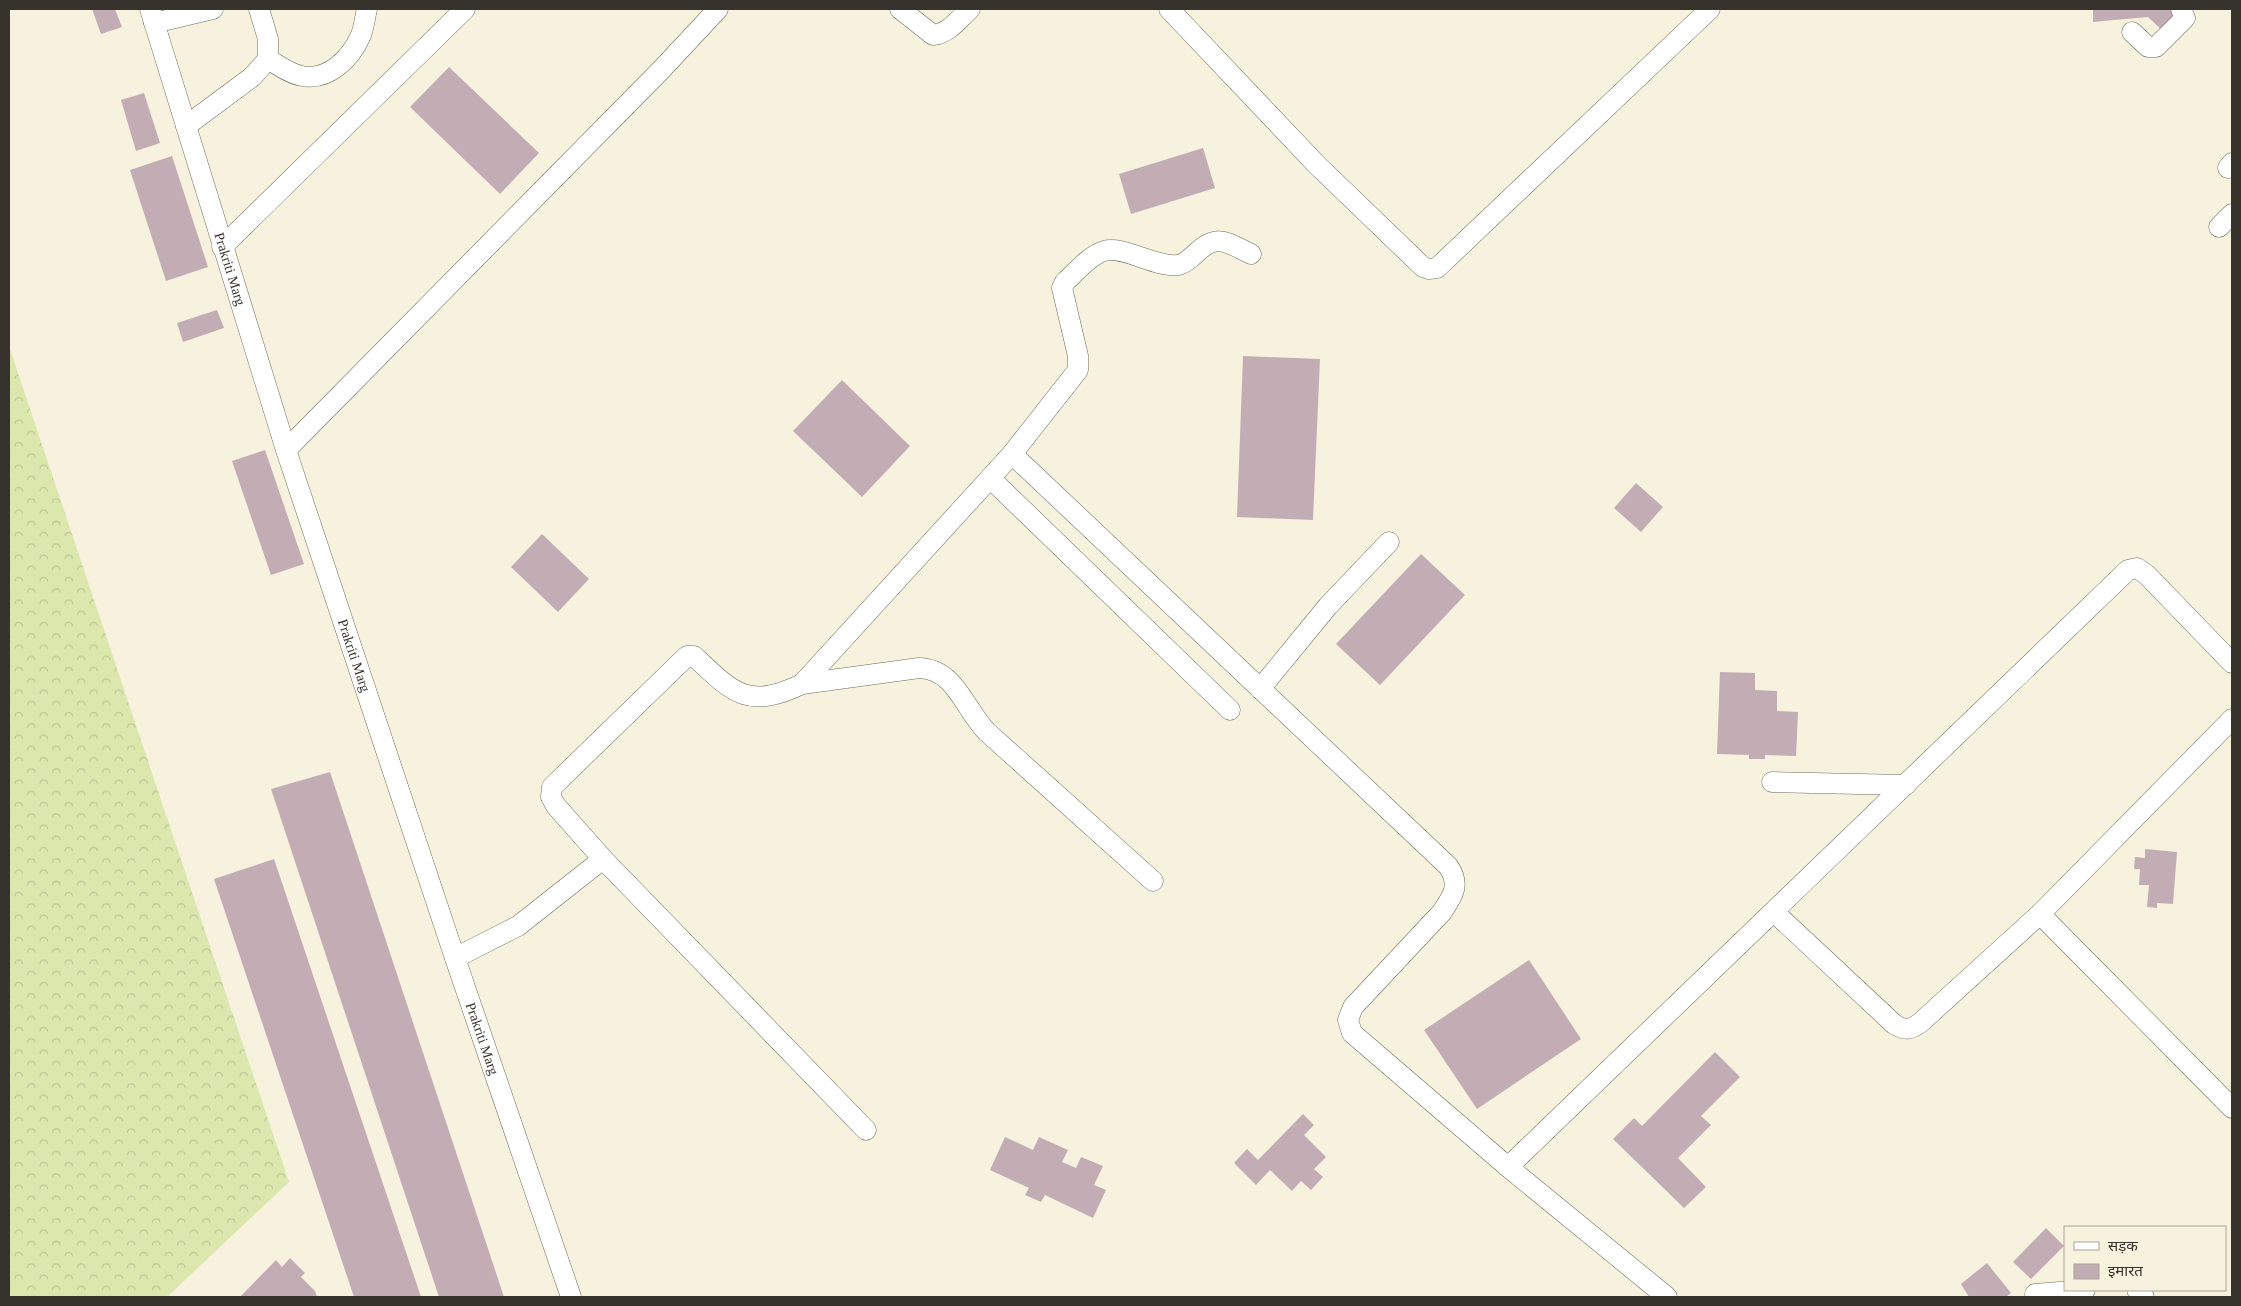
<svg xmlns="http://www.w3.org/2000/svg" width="2241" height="1306" viewBox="0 0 2241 1306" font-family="'Times New Roman','Noto Sans Devanagari',serif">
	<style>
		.forest { fill: url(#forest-crowns) }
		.building { fill: #c3adb5 }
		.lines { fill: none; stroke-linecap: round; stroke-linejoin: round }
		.minor-casing { stroke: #6f6b59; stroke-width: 21 }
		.minor { stroke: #fff; stroke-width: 20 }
		.labels { text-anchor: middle; stroke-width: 4; stroke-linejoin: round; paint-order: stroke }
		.street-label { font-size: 14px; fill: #35332b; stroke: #f6f2dd }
	</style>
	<defs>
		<pattern id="forest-crowns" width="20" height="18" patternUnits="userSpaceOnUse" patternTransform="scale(1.25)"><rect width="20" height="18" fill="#dce7ae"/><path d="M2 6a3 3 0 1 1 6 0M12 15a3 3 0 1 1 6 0" fill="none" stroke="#bdc796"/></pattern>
	</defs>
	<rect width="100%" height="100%" fill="#f6f2dd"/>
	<path class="forest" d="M 9,346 L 289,1182 L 167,1297 L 9,1297 Z"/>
	<path class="building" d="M 92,9 L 115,9 L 122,27 L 101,34 Z
		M 2093,9 L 2174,9 L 2183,17 L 2165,33 L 2148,17 L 2093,22 Z
		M 449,67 L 539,153 L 500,194 L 410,107 Z
		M 144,93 L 160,143 L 136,151 L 121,100 Z
		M 1203,148 L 1215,188 L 1131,214 L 1119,174 Z
		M 172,156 L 208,267 L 166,281 L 130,170 Z
		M 217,310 L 224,328 L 183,342 L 177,323 Z
		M 1243,356 L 1320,359 L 1313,520 L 1237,517 Z
		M 842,380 L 910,446 L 862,497 L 793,431 Z
		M 265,450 L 304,564 L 271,575 L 232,461 Z
		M 1636,483 L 1663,507 L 1641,532 L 1614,508 Z
		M 542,534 L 589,579 L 558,612 L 511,567 Z
		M 1421,554 L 1465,595 L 1380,685 L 1336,644 Z
		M 1720,672 L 1755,673 L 1755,690 L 1777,691 L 1777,711 L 1798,712 L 1796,756 L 1765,755 L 1765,759 L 1749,759 L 1749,755 L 1717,754 Z
		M 330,772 L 504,1297 L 439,1297 L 271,789 Z
		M 2145,849 L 2177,852 L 2173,904 L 2157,903 L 2157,908 L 2147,907 L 2149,885 L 2139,885 L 2140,869 L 2134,869 L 2135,857 L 2145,858 Z
		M 274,859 L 421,1297 L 354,1297 L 214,879 Z
		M 1529,960 L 1581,1039 L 1477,1109 L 1424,1030 Z
		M 1715,1052 L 1740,1077 L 1701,1116 L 1711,1125 L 1678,1158 L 1706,1187 L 1684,1208 L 1613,1139 L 1634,1118 L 1642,1126 Z
		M 1303,1114 L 1314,1125 L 1304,1135 L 1326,1157 L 1314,1169 L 1323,1177 L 1311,1190 L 1301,1181 L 1292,1191 L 1270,1170 L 1256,1185 L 1234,1163 L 1247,1149 L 1258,1160 Z
		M 1005,1137 L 1033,1150 L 1039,1137 L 1068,1150 L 1062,1162 L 1076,1168 L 1081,1157 L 1103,1166 L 1094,1185 L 1106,1190 L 1093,1218 L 1045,1195 L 1041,1202 L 1025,1195 L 1029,1188 L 990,1170 Z
		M 2046,1228 L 2064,1246 L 2031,1279 L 2013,1262 Z
		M 290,1258 L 305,1273 L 301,1277 L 315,1291 L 317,1297 L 240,1297 L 276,1260 L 282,1267 Z
		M 1987,1263 L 2011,1293 L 2006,1297 L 1969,1297 L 1961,1284 Z"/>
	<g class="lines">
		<defs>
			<g id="minor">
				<path id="s1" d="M 150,9 L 286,450 L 455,958 L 571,1297"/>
				<path d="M 900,9 L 933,35 C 948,34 959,19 970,9"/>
				<path d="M 1169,9 L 1317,165 L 1423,267 L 1429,269 L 1437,268 L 1710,9"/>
				<path d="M 154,23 L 213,9"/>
				<path d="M 2132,32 L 2148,47 L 2156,47 L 2185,18 L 2181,9"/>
				<path d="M 268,59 C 278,65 290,74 302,76 C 329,81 351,58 361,35 C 364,27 365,17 367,9"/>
				<path d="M 186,126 L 252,77 L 268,59 L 268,39 L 259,9"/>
				<path d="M 2228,168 L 2232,163"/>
				<path d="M 2219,227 L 2232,214"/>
				<path d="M 222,247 L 465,9"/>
				<path d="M 286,450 L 661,70 L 718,9"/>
				<path d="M 1012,454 L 1448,866 C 1461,884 1453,896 1442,912 L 1353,1007 L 1348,1020 L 1352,1033 L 1508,1167 L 1667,1297"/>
				<path d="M 990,478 L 1230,710"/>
				<path d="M 802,684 L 919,668 C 956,669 964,709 987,732 L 1153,881"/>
				<path d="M 1260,689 L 1328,606 L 1389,542"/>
				<path d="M 1772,782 L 1906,785"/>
				<path d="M 1774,912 L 1894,1024 C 1905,1031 1910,1030 1920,1023 L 2040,914 L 2232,719"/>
				<path d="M 2040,914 L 2232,1108"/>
				<path d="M 455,958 L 518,926 L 603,859"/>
				<path d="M 866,1130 L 603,859 L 556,806 L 551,797 L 552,787 L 687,656 L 694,656 C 733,693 748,710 802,684 L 1012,454 L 1078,370 L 1078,356 L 1062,288 L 1065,282 C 1076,272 1090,255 1104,251 C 1123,245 1156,268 1178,265 C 1185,264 1189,259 1194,255 C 1217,232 1226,242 1251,254"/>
				<path d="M 1508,1167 L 2128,570 L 2137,568 L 2147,575 L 2232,663"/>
				<path d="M 2137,1290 L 2144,1297"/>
				<path d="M 2035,1294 L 2085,1290"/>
			</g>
		</defs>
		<use href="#minor" class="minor-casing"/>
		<use href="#minor" class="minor"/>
	</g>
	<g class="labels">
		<g class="street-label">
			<text dy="5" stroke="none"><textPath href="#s1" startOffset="272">Prakriti Marg</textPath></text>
			<text dy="5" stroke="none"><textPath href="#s1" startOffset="678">Prakriti Marg</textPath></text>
			<text dy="5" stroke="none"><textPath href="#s1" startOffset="1082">Prakriti Marg</textPath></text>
		</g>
	</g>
	<rect width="2241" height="1306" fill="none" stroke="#35332b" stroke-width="20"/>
	<rect x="2064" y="1226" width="162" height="65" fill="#f6f2dd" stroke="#a9a696"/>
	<rect x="2074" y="1242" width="25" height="8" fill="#ffffff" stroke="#a9a696"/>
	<text x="2108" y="1251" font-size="15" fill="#35332b">सड़क</text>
	<rect x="2074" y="1264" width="25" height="15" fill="#c3adb5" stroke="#a9a696"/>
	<text x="2108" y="1276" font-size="15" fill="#35332b">इमारत</text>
</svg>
